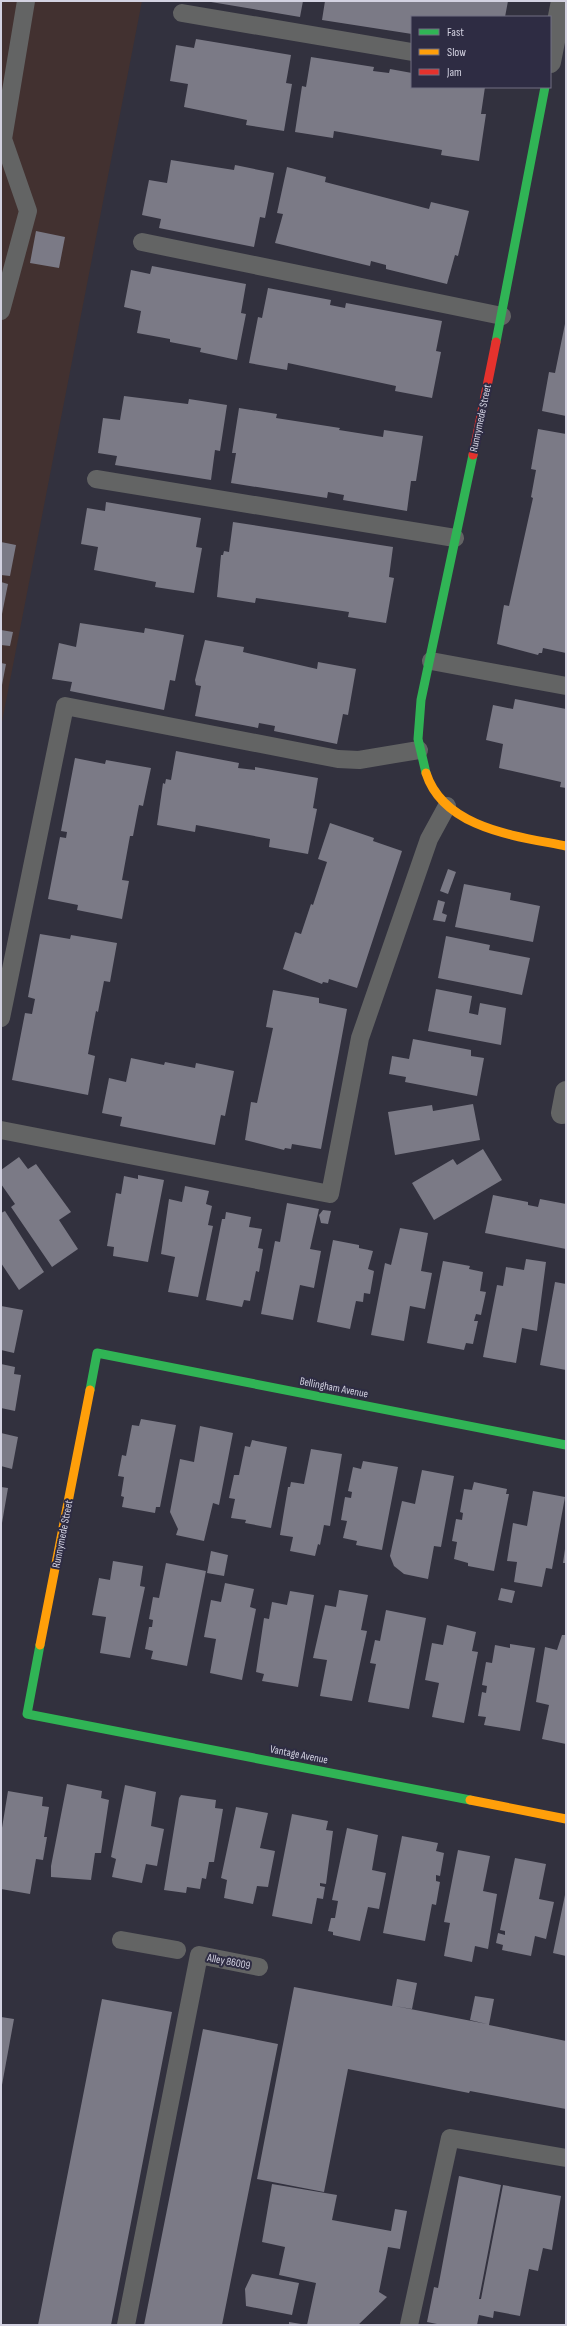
<svg xmlns="http://www.w3.org/2000/svg" width="567" height="2326" viewBox="0 0 567 2326" font-family="'Sofia Sans Condensed',sans-serif">
	<style>
		.industrial { fill: #423130 }
		.building { fill: #7b7a86 }
		.lines { fill: none; stroke-linecap: round; stroke-linejoin: round }
		.lane { stroke: #636464; stroke-width: 18 }
		.street { stroke: #636464; stroke-width: 22 }
		.fast { stroke: #30b455; stroke-width: 9 }
		.slow { stroke: #ff9f0a; stroke-width: 9 }
		.jam { stroke: #e5322d; stroke-width: 9 }
		.labels { text-anchor: middle; stroke-width: 4; stroke-linejoin: round; paint-order: stroke }
		.street-label { font-size: 11px; fill: #d3d2e1; stroke: #2e2c43 }
	</style>
	<rect width="100%" height="100%" fill="#32313e"/>
	<path class="industrial" d="M 1,1 L 142,1 L 1,727 Z"/>
	<path class="building" d="M 205,1 L 303,1 L 300,17 Z
		M 325,1 L 508,1 L 505,17 L 412,17 L 412,34 L 322,20 Z
		M 196,39 L 291,55 L 286,83 L 292,84 L 284,131 L 246,125 L 247,120 L 184,107 L 188,84 L 170,81 L 176,45 L 194,48 Z
		M 311,57 L 374,67 L 373,71 L 389,73 L 390,69 L 412,73 L 412,87 L 485,87 L 481,114 L 486,114 L 479,161 L 441,155 L 442,150 L 334,131 L 333,138 L 295,132 L 302,86 L 306,87 Z
		M 171,160 L 234,170 L 235,165 L 274,173 L 265,218 L 260,217 L 254,247 L 159,228 L 161,219 L 142,215 L 149,180 L 167,183 Z
		M 287,167 L 326,177 L 325,182 L 429,209 L 431,202 L 469,211 L 458,256 L 455,255 L 447,284 L 386,269 L 386,265 L 371,261 L 370,266 L 275,243 L 283,214 L 277,213 Z
		M 36,231 L 65,237 L 59,268 L 30,263 Z
		M 152,266 L 246,284 L 241,313 L 246,314 L 237,360 L 200,352 L 201,348 L 170,342 L 170,339 L 137,333 L 141,311 L 124,307 L 131,270 L 150,274 Z
		M 268,288 L 331,300 L 330,305 L 345,308 L 346,303 L 442,321 L 436,351 L 441,352 L 432,398 L 395,391 L 396,386 L 288,363 L 287,370 L 249,363 L 258,317 L 262,318 Z
		M 566,319 L 566,416 L 542,411 L 549,372 L 555,373 Z
		M 124,396 L 188,404 L 189,399 L 227,405 L 220,451 L 215,450 L 211,480 L 115,465 L 117,456 L 98,453 L 103,418 L 120,420 Z
		M 239,408 L 277,414 L 276,418 L 340,428 L 339,430 L 383,437 L 384,430 L 423,436 L 416,481 L 411,481 L 407,511 L 343,500 L 344,495 L 328,492 L 327,498 L 231,483 L 236,453 L 232,453 Z
		M 538,429 L 566,434 L 566,653 L 543,648 L 542,653 L 539,653 L 538,655 L 497,644 L 504,605 L 509,606 L 533,498 L 531,497 L 536,470 L 531,469 Z
		M 106,502 L 201,518 L 196,547 L 202,548 L 194,593 L 155,587 L 156,582 L 94,570 L 98,547 L 81,544 L 87,508 L 105,511 Z
		M 233,522 L 393,547 L 389,577 L 394,578 L 386,623 L 348,617 L 349,612 L 256,598 L 255,603 L 217,597 L 221,555 L 223,555 L 224,551 L 229,552 Z
		M 1,542 L 16,545 L 10,576 L 1,575 Z
		M 1,582 L 8,584 L 2,614 L 1,614 Z
		M 80,623 L 144,633 L 145,628 L 184,635 L 175,681 L 170,680 L 164,710 L 70,691 L 72,682 L 52,679 L 59,643 L 76,647 Z
		M 1,630 L 13,632 L 10,646 L 1,645 Z
		M 205,640 L 244,647 L 243,652 L 317,669 L 318,662 L 356,669 L 348,715 L 343,714 L 337,744 L 274,731 L 275,726 L 259,723 L 258,728 L 195,716 L 201,686 L 196,685 L 195,680 Z
		M 1,663 L 6,664 L 2,685 L 1,685 Z
		M 515,699 L 566,709 L 566,788 L 560,787 L 561,782 L 499,768 L 503,744 L 486,740 L 493,705 L 513,709 Z
		M 176,751 L 239,763 L 238,768 L 255,770 L 255,767 L 318,778 L 313,808 L 317,809 L 308,854 L 269,847 L 270,839 L 196,825 L 195,832 L 157,825 L 163,783 L 165,784 L 166,779 L 171,780 Z
		M 75,758 L 105,764 L 106,760 L 151,768 L 143,806 L 139,805 L 133,836 L 130,836 L 122,880 L 129,881 L 122,919 L 77,910 L 78,905 L 48,899 L 60,837 L 66,838 L 67,832 L 61,831 Z
		M 330,823 L 374,838 L 373,841 L 402,851 L 357,988 L 329,979 L 328,983 L 323,982 L 322,984 L 283,969 L 295,932 L 301,934 L 311,904 L 313,905 L 327,862 L 318,859 Z
		M 448,869 L 456,872 L 448,894 L 440,891 Z
		M 464,884 L 511,893 L 510,900 L 540,906 L 533,942 L 455,927 Z
		M 438,900 L 445,902 L 442,913 L 447,915 L 445,922 L 433,920 Z
		M 40,934 L 70,939 L 71,935 L 117,943 L 110,982 L 104,981 L 98,1012 L 96,1011 L 88,1054 L 95,1056 L 88,1095 L 12,1080 L 25,1013 L 32,1014 L 35,999 L 28,997 Z
		M 446,936 L 490,945 L 489,950 L 530,958 L 522,995 L 438,978 Z
		M 436,989 L 472,996 L 469,1013 L 478,1015 L 480,1003 L 506,1008 L 501,1045 L 428,1031 Z
		M 273,990 L 319,998 L 319,1003 L 347,1009 L 321,1149 L 292,1144 L 291,1149 L 285,1148 L 284,1150 L 245,1140 L 251,1102 L 257,1103 L 273,1028 L 266,1027 Z
		M 413,1039 L 471,1050 L 471,1056 L 484,1058 L 477,1096 L 405,1082 L 406,1077 L 389,1074 L 392,1056 L 409,1059 Z
		M 131,1058 L 164,1065 L 165,1062 L 195,1068 L 196,1063 L 234,1071 L 225,1116 L 221,1115 L 215,1145 L 120,1126 L 122,1117 L 102,1113 L 109,1078 L 126,1082 Z
		M 473,1104 L 480,1140 L 395,1155 L 388,1112 L 432,1105 L 433,1111 Z
		M 483,1149 L 502,1180 L 434,1220 L 412,1183 L 453,1159 L 457,1165 Z
		M 19,1157 L 28,1169 L 36,1164 L 71,1212 L 59,1220 L 78,1249 L 52,1267 L 11,1207 L 15,1204 L 1,1184 L 1,1170 Z
		M 138,1175 L 164,1180 L 148,1262 L 113,1256 L 114,1247 L 107,1246 L 116,1193 L 121,1194 L 124,1176 L 138,1179 Z
		M 185,1186 L 209,1191 L 206,1204 L 212,1206 L 208,1225 L 213,1226 L 198,1297 L 168,1292 L 175,1257 L 161,1254 L 169,1199 L 182,1202 Z
		M 493,1195 L 528,1202 L 528,1205 L 538,1207 L 540,1199 L 566,1204 L 566,1249 L 485,1233 Z
		M 287,1203 L 319,1209 L 310,1249 L 321,1251 L 314,1288 L 300,1285 L 293,1320 L 261,1314 L 275,1241 L 280,1242 Z
		M 323,1210 L 331,1211 L 328,1224 L 321,1223 L 319,1215 Z
		M 5,1211 L 44,1272 L 19,1290 L 1,1263 L 1,1213 Z
		M 226,1212 L 251,1217 L 249,1227 L 262,1229 L 258,1248 L 263,1249 L 259,1272 L 256,1271 L 250,1301 L 244,1300 L 242,1307 L 206,1300 L 222,1219 L 225,1219 Z
		M 400,1228 L 428,1233 L 421,1271 L 432,1273 L 425,1309 L 410,1306 L 404,1341 L 371,1335 L 385,1263 L 391,1265 Z
		M 333,1240 L 359,1245 L 359,1248 L 373,1251 L 368,1269 L 374,1271 L 370,1294 L 364,1293 L 363,1302 L 356,1301 L 350,1329 L 317,1322 Z
		M 526,1259 L 546,1262 L 537,1331 L 522,1328 L 516,1363 L 483,1357 L 497,1285 L 503,1286 L 506,1267 L 524,1270 Z
		M 443,1261 L 470,1266 L 469,1269 L 483,1272 L 480,1291 L 486,1292 L 481,1315 L 476,1314 L 474,1321 L 478,1321 L 473,1344 L 466,1343 L 464,1350 L 427,1343 Z
		M 555,1282 L 566,1284 L 566,1370 L 540,1365 Z
		M 1,1306 L 23,1310 L 14,1353 L 1,1350 Z
		M 1,1364 L 15,1367 L 14,1374 L 21,1375 L 15,1411 L 1,1408 Z
		M 141,1419 L 176,1425 L 160,1507 L 156,1507 L 155,1513 L 122,1507 L 124,1497 L 121,1496 L 124,1477 L 118,1476 L 122,1455 L 126,1456 L 132,1425 L 139,1426 Z
		M 200,1426 L 233,1433 L 219,1505 L 213,1503 L 204,1541 L 176,1535 L 178,1529 L 170,1512 L 180,1459 L 194,1462 Z
		M 1,1433 L 18,1437 L 12,1469 L 1,1466 Z
		M 252,1440 L 287,1447 L 271,1528 L 245,1523 L 246,1520 L 231,1518 L 235,1499 L 229,1498 L 234,1475 L 239,1475 L 245,1446 L 250,1447 Z
		M 311,1449 L 342,1454 L 330,1526 L 324,1525 L 320,1545 L 318,1544 L 315,1556 L 290,1551 L 293,1537 L 280,1535 L 288,1487 L 290,1487 L 291,1482 L 304,1484 Z
		M 363,1461 L 398,1467 L 382,1550 L 356,1545 L 357,1541 L 343,1538 L 347,1521 L 341,1520 L 345,1497 L 351,1498 L 352,1492 L 348,1491 L 353,1467 L 361,1469 Z
		M 422,1470 L 454,1476 L 441,1547 L 434,1546 L 428,1579 L 404,1574 L 394,1566 L 390,1556 L 402,1501 L 415,1504 Z
		M 474,1482 L 507,1489 L 506,1494 L 509,1494 L 494,1571 L 468,1566 L 468,1563 L 454,1559 L 457,1542 L 452,1541 L 456,1519 L 462,1520 L 463,1513 L 460,1512 L 464,1489 L 472,1490 Z
		M 1,1487 L 8,1488 L 2,1523 L 1,1522 Z
		M 533,1491 L 565,1497 L 552,1569 L 546,1568 L 542,1587 L 514,1582 L 517,1562 L 507,1561 L 513,1523 L 527,1526 Z
		M 565,1549 L 566,1549 L 566,1563 L 563,1563 Z
		M 211,1551 L 228,1555 L 224,1576 L 207,1573 Z
		M 113,1561 L 143,1566 L 140,1586 L 145,1587 L 130,1658 L 100,1653 L 106,1617 L 92,1615 L 99,1578 L 110,1580 Z
		M 166,1563 L 206,1571 L 187,1666 L 151,1659 L 153,1651 L 145,1649 L 149,1627 L 152,1627 L 153,1620 L 149,1619 L 153,1597 L 159,1598 Z
		M 225,1583 L 254,1589 L 250,1607 L 256,1609 L 242,1680 L 210,1673 L 216,1639 L 204,1637 L 211,1600 L 221,1602 Z
		M 501,1588 L 515,1591 L 512,1603 L 498,1600 Z
		M 339,1590 L 368,1595 L 361,1630 L 367,1631 L 352,1701 L 320,1696 L 327,1660 L 313,1658 L 325,1605 L 336,1607 Z
		M 290,1591 L 314,1595 L 298,1687 L 262,1681 L 264,1674 L 256,1672 L 264,1618 L 269,1619 L 272,1602 L 287,1605 Z
		M 386,1610 L 426,1618 L 409,1709 L 368,1702 L 376,1664 L 370,1663 L 375,1640 L 380,1641 Z
		M 447,1625 L 476,1632 L 472,1651 L 478,1652 L 464,1723 L 432,1717 L 439,1683 L 425,1680 L 432,1643 L 443,1645 Z
		M 562,1635 L 566,1635 L 566,1744 L 542,1739 L 549,1705 L 536,1702 L 545,1647 L 557,1650 Z
		M 510,1644 L 535,1648 L 520,1731 L 484,1725 L 486,1717 L 478,1716 L 482,1692 L 486,1693 L 487,1686 L 482,1685 L 486,1662 L 492,1663 L 495,1645 L 510,1648 Z
		M 67,1784 L 102,1791 L 101,1798 L 109,1800 L 101,1853 L 95,1853 L 91,1880 L 51,1877 L 51,1866 Z
		M 125,1785 L 156,1792 L 151,1826 L 164,1829 L 157,1866 L 146,1864 L 142,1883 L 112,1877 L 116,1859 L 111,1857 Z
		M 8,1791 L 43,1797 L 42,1806 L 49,1807 L 44,1837 L 47,1837 L 43,1860 L 36,1859 L 30,1894 L 1,1889 L 1,1834 Z
		M 181,1795 L 216,1800 L 215,1808 L 223,1809 L 214,1862 L 209,1862 L 206,1879 L 202,1878 L 200,1889 L 187,1887 L 186,1893 L 164,1890 L 179,1798 Z
		M 236,1807 L 268,1813 L 260,1848 L 275,1851 L 268,1887 L 257,1886 L 253,1904 L 224,1898 L 227,1880 L 221,1878 Z
		M 292,1814 L 328,1821 L 326,1830 L 333,1831 L 326,1884 L 320,1883 L 320,1886 L 325,1887 L 323,1899 L 317,1898 L 312,1924 L 272,1916 Z
		M 347,1828 L 378,1835 L 372,1870 L 386,1873 L 379,1909 L 368,1907 L 360,1941 L 333,1935 L 333,1932 L 328,1931 L 331,1918 L 335,1918 L 338,1901 L 332,1900 Z
		M 402,1836 L 438,1843 L 436,1851 L 444,1853 L 440,1876 L 436,1875 L 436,1881 L 440,1882 L 436,1905 L 432,1904 L 425,1941 L 383,1933 Z
		M 458,1850 L 490,1856 L 483,1891 L 497,1894 L 488,1949 L 475,1946 L 472,1962 L 444,1956 L 450,1923 L 444,1922 Z
		M 515,1858 L 546,1864 L 539,1899 L 554,1902 L 546,1939 L 535,1936 L 531,1956 L 502,1950 L 503,1945 L 496,1943 L 498,1933 L 505,1935 L 505,1931 L 500,1930 Z
		M 566,1890 L 566,1956 L 553,1953 Z
		M 397,1979 L 417,1983 L 412,2009 L 395,2006 L 487,2024 L 470,2020 L 475,1996 L 494,1999 L 489,2025 L 566,2041 L 566,2109 L 470,2091 L 469,2093 L 348,2069 L 324,2192 L 257,2179 L 294,1987 L 392,2006 Z
		M 102,1999 L 172,2012 L 111,2325 L 38,2325 Z
		M 1,2017 L 14,2019 L 2,2085 L 1,2085 Z
		M 203,2029 L 278,2044 L 222,2325 L 144,2325 Z
		M 459,2176 L 501,2185 L 479,2299 L 481,2299 L 503,2185 L 561,2196 L 552,2250 L 543,2248 L 538,2271 L 529,2269 L 520,2316 L 494,2311 L 493,2318 L 479,2315 L 477,2325 L 442,2325 L 427,2322 L 434,2287 L 438,2288 Z
		M 272,2184 L 337,2195 L 332,2220 L 391,2231 L 395,2209 L 407,2211 L 400,2249 L 388,2247 L 379,2292 L 387,2297 L 358,2325 L 307,2325 L 316,2283 L 279,2275 L 285,2247 L 262,2242 Z
		M 252,2274 L 299,2283 L 292,2315 L 246,2306 L 245,2289 Z
		M 289,2322 L 301,2324 L 301,2325 L 289,2325 Z"/>
	<g class="lines">
		<path class="lane" d="M 182,13 L 412,52
			M 142,242 L 502,316
			M 1,311 L 28,211 L 3,139 L 26,1
			M 96,479 L 455,538
			M 431,661 L 566,686
			M 1,1018 L 65,706 L 338,759 L 359,760 L 419,750
			M 1,1130 L 330,1194 L 360,1038 L 429,839 L 447,806
			M 121,1940 L 177,1950
			M 126,2325 L 199,1955 L 259,1967
			M 409,2325 L 450,2138 L 566,2158"/>
		<path class="street" d="M 550,62 L 562,1
			M 562,1113 L 566,1092"/>
		<path class="fast" d="M 496,342 L 545,87
			M 426,773 L 418,739 L 421,700 L 473,455
			M 90,1390 L 97,1353 L 566,1445
			M 40,1645 L 27,1714 L 470,1800"/>
		<path class="slow" d="M 426,773 C 444,829 517,836 566,846
			M 40,1645 L 90,1390
			M 470,1800 L 566,1819"/>
		<path class="jam" d="M 473,455 L 496,342"/>
	</g>
	<g class="labels">
		<g class="street-label">
			<text transform="translate(480 418) rotate(-78)" y="4">Runnymede Street</text>
			<text transform="translate(334 1387) rotate(11)" y="4">Bellingham Avenue</text>
			<text transform="translate(62 1534) rotate(-79)" y="4">Runnymede Street</text>
			<text transform="translate(299 1754) rotate(11)" y="4">Vantage Avenue</text>
			<text transform="translate(229 1961) rotate(11)" y="4">Alley 86009</text>
		</g>
	</g>
	<rect width="567" height="2326" fill="none" stroke="#d3d2e1" stroke-width="4"/>
	<rect x="411" y="16" width="140" height="72" fill="#2e2c43" stroke="#706e82"/>
	<rect x="419" y="29" width="20" height="6" fill="#30b455" stroke="#706e82"/>
	<text x="447" y="36" font-size="12" fill="#d3d2e1">Fast</text>
	<rect x="419" y="49" width="20" height="6" fill="#ff9f0a" stroke="#706e82"/>
	<text x="447" y="56" font-size="12" fill="#d3d2e1">Slow</text>
	<rect x="419" y="69" width="20" height="6" fill="#e5322d" stroke="#706e82"/>
	<text x="447" y="76" font-size="12" fill="#d3d2e1">Jam</text>
</svg>
